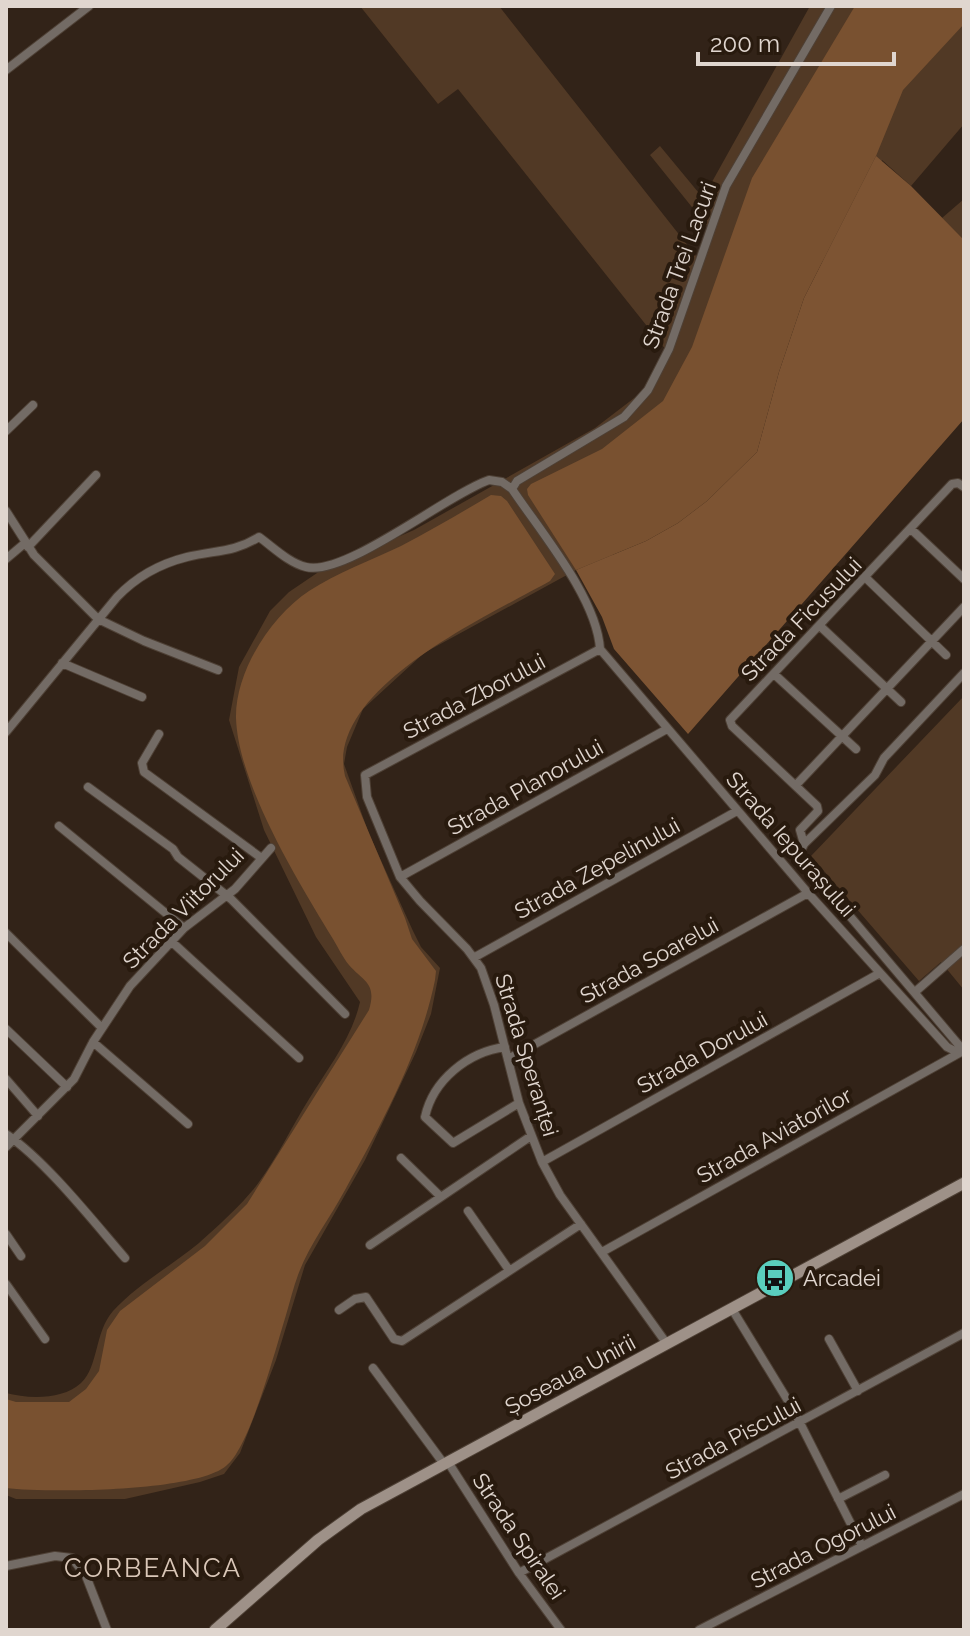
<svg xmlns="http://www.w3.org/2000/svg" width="970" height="1636" viewBox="0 0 970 1636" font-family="Raleway,sans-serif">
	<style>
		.green { fill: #513925 }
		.forest { fill: #7d5433 }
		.water { fill: #795130 }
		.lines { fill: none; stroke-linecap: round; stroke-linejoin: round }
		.street-casing { stroke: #4e4035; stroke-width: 10 }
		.secondary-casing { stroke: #4e4035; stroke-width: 13 }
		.street { stroke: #736b65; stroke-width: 8 }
		.secondary { stroke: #9e9188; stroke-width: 11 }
		.labels { text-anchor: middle; stroke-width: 8; stroke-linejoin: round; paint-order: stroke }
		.street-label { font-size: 22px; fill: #e0d6cf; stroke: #281a0e }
		.poi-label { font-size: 22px; fill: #e0d6cf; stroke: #281a0e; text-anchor: start }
		.quarter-label { font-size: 26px; letter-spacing: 2px; fill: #dac7b8; stroke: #281a0e }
	</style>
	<rect width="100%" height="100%" fill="#322318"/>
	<path class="green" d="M 360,6 L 499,6 L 696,256 L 699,254 L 708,227 L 650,155 L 660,146 L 703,198 L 810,6 L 964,6 L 964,124 L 911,186 L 882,160 L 857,213 L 609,560 L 576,570 L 424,653 L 363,709 L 347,747 L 344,764 L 369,834 L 413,931 L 421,947 L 440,968 L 431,1014 L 416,1052 L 365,1160 L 305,1265 L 276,1360 L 240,1453 L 224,1474 L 200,1482 L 125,1499 L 16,1499 L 6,1495 L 6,1393 C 28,1399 63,1400 81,1383 C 99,1366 94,1333 113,1311 C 138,1284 171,1266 199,1243 C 217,1227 245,1202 259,1182 C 278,1156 292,1126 309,1099 C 328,1068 352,1038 360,1002 L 316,937 L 264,830 L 229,720 L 239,667 L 270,611 L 289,592 L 320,571 L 414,530 L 595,428 L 646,389 L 666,350 L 458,89 L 438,104 Z
		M 964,199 L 964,240 L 942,218 Z
		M 964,696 L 964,990 L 941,962 L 919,981 L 811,856 Z"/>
	<path class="forest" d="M 876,156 L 911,186 L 964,240 L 964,419 L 688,734 L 614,649 L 602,617 L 576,570 L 646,541 L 678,523 L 707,501 L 757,452 L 779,372 L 804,298 Z"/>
	<path class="water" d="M 855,6 L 964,6 L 964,24 L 903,90 L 876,156 L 804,298 L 779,372 L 757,452 L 707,501 L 678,523 L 646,541 L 576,570 L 528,495 L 527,489 L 531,484 L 602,449 L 663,401 L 692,347 L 752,178 Z
		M 491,495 L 501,496 L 507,501 L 555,574 L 550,581 C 490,615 324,689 345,776 L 405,918 L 412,939 L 436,971 L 435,980 C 420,1054 381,1125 345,1190 C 330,1218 309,1245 298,1275 C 293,1288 290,1302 286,1315 C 276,1347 250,1448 226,1466 C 195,1492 48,1493 6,1488 L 6,1399 L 16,1402 L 69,1402 L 86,1389 L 99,1371 L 107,1330 L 120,1311 L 205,1246 L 247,1204 L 369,1010 C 377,983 364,982 349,965 C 343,958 338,947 333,939 C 299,883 238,784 236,718 C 235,672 271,616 309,591 C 337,573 371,560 401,546 C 432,530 462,512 491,495 Z"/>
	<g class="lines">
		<defs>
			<path id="street" d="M 6,70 L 89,6
				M 6,431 L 33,405
				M 512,489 L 517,481 L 624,417 L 648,390 L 669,349 L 726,186 L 831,6
				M 6,511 L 34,555 L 98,619 L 144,641 L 218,670
				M 911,529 L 964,579
				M 28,547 L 96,475
				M 6,559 L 25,543
				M 866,578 L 946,655
				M 820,626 L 901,702
				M 600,649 L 365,775 L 367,797 L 400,877 L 420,901 L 467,949 L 481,968 L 494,1005 L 519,1103 L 542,1162 L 560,1195 L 667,1344
				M 600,649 L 808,893 L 947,1047 L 955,1051 L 963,1050
				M 62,663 L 142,697
				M 774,674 L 856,749
				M 6,732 L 117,597 C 137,576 159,564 187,557 C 215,550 233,553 259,537 C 273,547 289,563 306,567 C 345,577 446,495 489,480 L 502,482 L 512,489 C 540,531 597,598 600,649
				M 159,734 L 142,763 L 144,772 L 260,857
				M 796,785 L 964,607
				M 88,787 L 173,849 L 178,857 L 231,899 L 345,1014
				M 59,826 L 184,928
				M 804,844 L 800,830 L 818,811 L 817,806 L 732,726 L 730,720 L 952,484 L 958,483 L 964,487
				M 400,877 L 667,729
				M 6,933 L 102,1028
				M 172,942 L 299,1058
				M 475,957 L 737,811
				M 915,992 L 964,949
				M 6,1029 L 67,1087
				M 93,1042 L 188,1124
				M 505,1047 C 468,1052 433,1080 425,1117 L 453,1143 L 519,1103
				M 963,1050 L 805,863 L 800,853 L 804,844 L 875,775 L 884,758 L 964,673
				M 508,1059 L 808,893
				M 6,1079 L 38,1116
				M 6,1134 C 45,1160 93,1221 125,1258
				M 6,1147 L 74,1079 L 93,1042 L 130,986 L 184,928 L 235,889 L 271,848
				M 401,1158 L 441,1197
				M 542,1162 L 880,973
				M 468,1211 L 509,1270
				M 6,1234 L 21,1256
				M 370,1245 L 531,1136
				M 602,1252 L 963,1051
				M 6,1284 L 45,1339
				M 732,1309 L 793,1409 L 862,1546
				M 339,1310 L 355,1299 L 366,1297 L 394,1339 L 402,1341 L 581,1224
				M 829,1339 L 858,1391
				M 373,1368 L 444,1464
				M 448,1462 L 519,1573 L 561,1630
				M 838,1499 L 885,1475
				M 6,1566 L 55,1556 L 72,1558 L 86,1576 L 107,1630
				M 519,1573 L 964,1333
				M 699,1630 L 964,1494"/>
			<path id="secondary" d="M 215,1630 L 318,1540 L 361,1509 L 964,1183"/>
		</defs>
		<use href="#street" class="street-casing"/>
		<use href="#secondary" class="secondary-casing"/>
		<use href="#street" class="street"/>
		<use href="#secondary" class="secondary"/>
	</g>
	<defs>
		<symbol id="bus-disc" viewBox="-11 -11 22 22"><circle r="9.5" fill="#5acebe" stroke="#281a0e"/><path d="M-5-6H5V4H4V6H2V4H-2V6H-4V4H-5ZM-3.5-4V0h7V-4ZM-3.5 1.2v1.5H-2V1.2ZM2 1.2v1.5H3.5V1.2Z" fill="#111"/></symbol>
	</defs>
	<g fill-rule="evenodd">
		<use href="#bus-disc" x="753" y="1256" width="44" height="44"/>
	</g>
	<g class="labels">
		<g class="street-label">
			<text transform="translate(679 265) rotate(-70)" y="8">Strada Trei Lacuri</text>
			<text transform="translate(801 619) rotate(-46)" y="8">Strada Ficusului</text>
			<text transform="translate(474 696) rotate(-28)" y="8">Strada Zborului</text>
			<text transform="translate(525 787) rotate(-29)" y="8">Strada Planorului</text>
			<text transform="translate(791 844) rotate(49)" y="8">Strada Iepurașului</text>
			<text transform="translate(597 868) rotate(-29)" y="8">Strada Zepelinului</text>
			<text transform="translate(183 908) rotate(-45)" y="8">Strada Viitorului</text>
			<text transform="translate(649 960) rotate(-29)" y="8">Strada Soarelui</text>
			<text transform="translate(702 1052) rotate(-29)" y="8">Strada Dorului</text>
			<text transform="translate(527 1055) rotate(73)" y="8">Strada Speranței</text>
			<text transform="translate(774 1135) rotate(-29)" y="8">Strada Aviatorilor</text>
			<text transform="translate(570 1374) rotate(-28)" y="8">Șoseaua Unirii</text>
			<text transform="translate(733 1438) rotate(-28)" y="8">Strada Piscului</text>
			<text transform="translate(519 1536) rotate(56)" y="8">Strada Spiralei</text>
			<text transform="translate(823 1546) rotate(-27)" y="8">Strada Ogorului</text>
		</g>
		<g class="poi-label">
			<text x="803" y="1286">Arcadei</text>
		</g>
		<g class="quarter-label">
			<text x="153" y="1577">CORBEANCA</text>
		</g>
	</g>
	<rect width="970" height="1636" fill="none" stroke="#e0d6cf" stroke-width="16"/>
	<path d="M698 52v12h196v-12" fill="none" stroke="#e0d6cf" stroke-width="4"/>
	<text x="710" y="52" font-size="24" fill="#e0d6cf" stroke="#281a0e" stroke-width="6" paint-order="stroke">200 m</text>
</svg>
